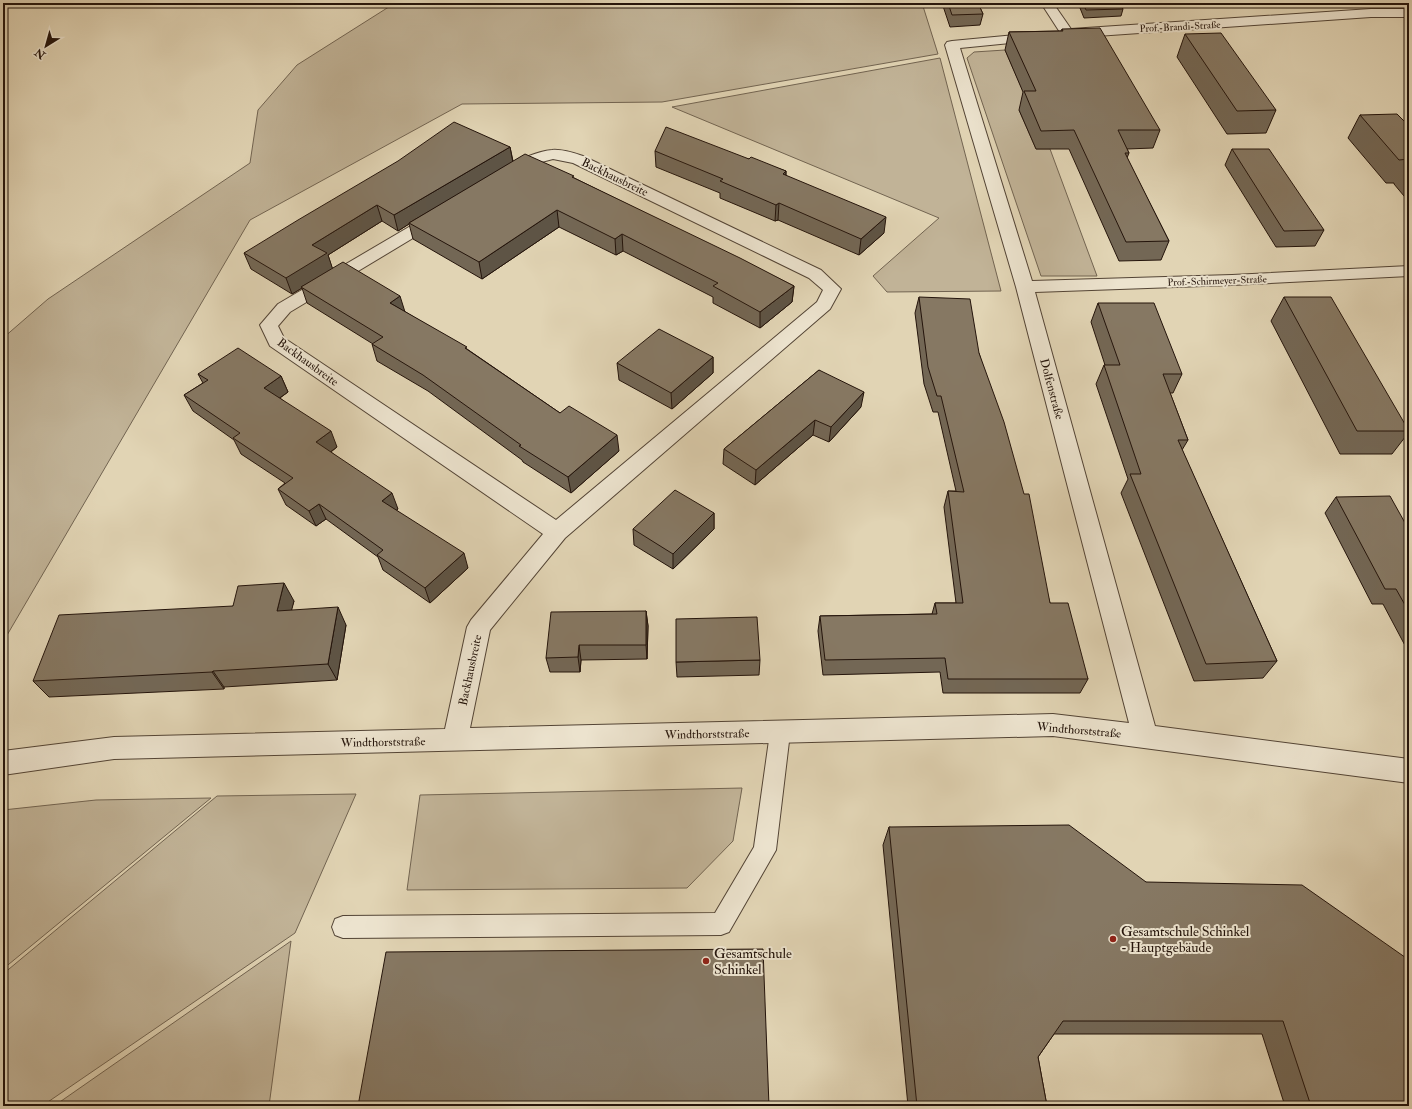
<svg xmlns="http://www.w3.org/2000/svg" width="1412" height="1109" viewBox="0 0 1412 1109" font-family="'IM FELL Double Pica',serif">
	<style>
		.green { fill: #c1b397; stroke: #726451 }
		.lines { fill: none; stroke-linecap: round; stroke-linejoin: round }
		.lane-casing { stroke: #534435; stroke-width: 2 }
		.street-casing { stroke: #534435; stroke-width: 2 }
		.lane { fill: #ece3ce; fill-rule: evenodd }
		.street { fill: #ece3ce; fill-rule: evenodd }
		.wall { fill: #736755; stroke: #24140b }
		.shaded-wall { fill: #5e5445; stroke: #24140b }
		.building { fill: #867863; stroke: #24140b }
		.poi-dot { fill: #8f2418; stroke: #ece3ce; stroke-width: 1.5 }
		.labels { text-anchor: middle; stroke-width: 4; stroke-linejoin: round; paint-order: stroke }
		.far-street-label { font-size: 10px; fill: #24140b; stroke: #ece3ce }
		.street-label { font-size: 12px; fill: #24140b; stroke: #ece3ce }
		.near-poi-label { font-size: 14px; fill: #24140b; stroke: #ece3ce; text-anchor: start }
	</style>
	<rect width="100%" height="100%" fill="#e1d4b4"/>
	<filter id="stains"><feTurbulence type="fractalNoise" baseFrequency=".005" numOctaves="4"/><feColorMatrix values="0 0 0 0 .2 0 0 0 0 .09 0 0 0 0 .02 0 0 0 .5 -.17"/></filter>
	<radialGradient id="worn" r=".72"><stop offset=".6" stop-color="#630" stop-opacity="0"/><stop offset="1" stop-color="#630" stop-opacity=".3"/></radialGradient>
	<path class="green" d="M 395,3 L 922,3 L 938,54 L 662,102 L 462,104 L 250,220 L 3,642 L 3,338 L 48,299 L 250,163 L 258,110 L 297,65 Z
		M 1005,50 L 1031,109 L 1019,110 L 1036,149 L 1050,149 L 1097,276 L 1041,276 L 967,58 L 974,52 Z
		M 940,58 L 1001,291 L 887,292 L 873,276 L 939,218 L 672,107 Z
		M 742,788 L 733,841 L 687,888 L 407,890 L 420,795 Z
		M 356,794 L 295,933 L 42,1106 L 3,1106 L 3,974 L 217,796 Z
		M 211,798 L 3,969 L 3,810 L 96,800 Z
		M 291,941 L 269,1106 L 54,1106 Z"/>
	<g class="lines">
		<defs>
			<path id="lane" d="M 780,724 L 787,727 L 790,733 L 776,850 L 729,932 L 721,935 L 343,938 L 335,935 L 332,927 L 335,919 L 343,916 L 715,913 L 754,847 L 770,733 L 773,727 Z"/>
			<path id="street" d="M 1041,3 L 1053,3 L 1071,29 L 1371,9 L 1409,9 L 1409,17 L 1371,17 L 1068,38 L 1063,37 Z
				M 1037,33 L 1042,34 L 1044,37 L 1042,40 L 960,48 L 1032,281 L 1232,275 L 1409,266 L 1409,276 L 1232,285 L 1035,292 L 1155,726 L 1409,759 L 1409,783 L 1053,736 L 114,759 L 3,775 L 3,751 L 114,737 L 445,729 L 467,627 L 471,620 L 543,534 L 270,346 L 260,325 L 278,304 L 431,214 L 437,212 L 443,214 L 445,217 L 443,220 L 290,312 L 278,326 L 284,338 L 556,520 L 817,302 L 823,290 L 809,278 L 573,163 L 553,159 L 534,164 L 517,175 L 511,177 L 505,175 L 503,172 C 511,161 539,151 552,150 C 561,149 574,153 583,156 L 821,270 L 841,289 L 830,309 L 565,538 L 490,630 L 470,728 L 1053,714 L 1129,723 L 1016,287 L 945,45 L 947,42 L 952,41 Z"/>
		</defs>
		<use href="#lane" class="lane-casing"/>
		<use href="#street" class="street-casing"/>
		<use href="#lane" class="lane"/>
		<use href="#street" class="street"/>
	</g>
	<path class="wall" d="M 942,3 L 978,3 L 983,14 L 980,25 L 950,27 Z
		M 1078,3 L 1119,3 L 1123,9 L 1121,16 L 1084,18 Z
		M 1062,29 L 1160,130 L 1153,148 L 1127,149 L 1129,153 L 1127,158 L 1169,241 L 1161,260 L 1119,261 L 1069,149 L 1036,149 L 1019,110 L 1023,92 L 1005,50 L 1009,32 L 1061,31 Z
		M 1185,34 L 1276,110 L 1266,133 L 1227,134 L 1177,57 Z
		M 1360,115 L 1409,126 L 1409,202 L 1394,184 L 1394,183 L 1386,183 L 1348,138 Z
		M 510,147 L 513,161 L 574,178 L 794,286 L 792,302 L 760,328 L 713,303 L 713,297 L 623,251 L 616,255 L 559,227 L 482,279 L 413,239 L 409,224 L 398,231 L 382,221 L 328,255 L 332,268 L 467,349 L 560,413 L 619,451 L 571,493 L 523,462 L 522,460 L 428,391 L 377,361 L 372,344 L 373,344 L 307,303 L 302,288 L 292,294 L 251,269 L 244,253 Z
		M 1232,149 L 1324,230 L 1315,246 L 1276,247 L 1225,165 Z
		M 655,151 L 749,159 L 786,171 L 786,176 L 884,233 L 859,255 L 778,220 L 775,221 L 720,198 L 720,193 L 656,167 Z
		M 919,297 L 979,353 L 1050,603 L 1088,679 L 1080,693 L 943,693 L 940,672 L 823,675 L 818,631 L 820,616 L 932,614 L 935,603 L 956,603 L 944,507 L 948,491 L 956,491 L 938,412 L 933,412 L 924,384 L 915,313 Z
		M 1284,297 L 1409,430 L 1409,432 L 1392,454 L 1340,454 L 1271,321 Z
		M 1098,303 L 1182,374 L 1173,393 L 1170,393 L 1188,440 L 1182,450 L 1277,661 L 1263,678 L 1194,681 L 1121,493 L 1128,479 L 1096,384 L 1104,365 L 1105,365 L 1091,322 Z
		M 713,357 L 713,373 L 672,409 L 619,380 L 617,363 Z
		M 819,370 L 861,407 L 829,442 L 813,435 L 755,485 L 723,464 L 724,449 Z
		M 198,374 L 281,376 L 288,392 L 280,398 L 337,447 L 331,452 L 398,509 L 396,510 L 468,568 L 430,603 L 383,570 L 378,557 L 326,519 L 316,526 L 286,505 L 278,489 L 285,483 L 241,454 L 234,440 L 193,411 L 184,395 L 203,383 Z
		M 1336,497 L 1409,530 L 1409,653 L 1383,604 L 1372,604 L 1325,513 Z
		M 714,513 L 714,529 L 673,569 L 634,545 L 633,529 Z
		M 294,601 L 291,610 L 346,625 L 337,680 L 224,687 L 224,689 L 49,697 L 33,681 L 233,606 Z
		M 646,611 L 648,626 L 647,659 L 581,660 L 580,672 L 550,672 L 546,658 Z
		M 760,660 L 759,675 L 677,677 L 676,662 Z
		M 889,827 L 1146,882 L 1409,1106 L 1285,1106 L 1262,1034 L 1054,1034 L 1038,1057 L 1047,1106 L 908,1106 L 883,845 Z"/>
	<path class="shaded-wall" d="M 510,147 L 513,163 L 409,223 L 409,224 L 398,231 L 394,215 Z
		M 786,171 L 785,187 L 783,174 Z
		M 779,203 L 778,220 L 775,221 L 776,205 Z
		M 377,205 L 382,221 L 328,255 L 333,270 L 301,287 L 302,288 L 292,294 L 286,278 L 312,245 Z
		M 557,210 L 559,227 L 482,279 L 479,262 Z
		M 886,217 L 884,233 L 859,255 L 861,239 Z
		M 622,234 L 623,251 L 616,255 L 615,239 Z
		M 794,286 L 792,302 L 760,328 L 760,312 Z
		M 400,296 L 405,312 L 390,303 Z
		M 713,357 L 713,373 L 672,409 L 671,393 Z
		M 281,376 L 288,392 L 271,404 L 264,388 Z
		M 864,392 L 861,407 L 829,442 L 831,427 Z
		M 815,420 L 813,435 L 755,485 L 756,470 Z
		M 331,431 L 337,447 L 322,458 L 316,442 Z
		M 617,435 L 619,451 L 571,493 L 568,477 Z
		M 392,493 L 398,509 L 388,517 L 382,501 Z
		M 319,504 L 326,519 L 316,526 L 309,511 Z
		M 714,513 L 714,529 L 673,569 L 673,554 Z
		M 464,553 L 468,568 L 430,603 L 425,588 Z
		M 284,583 L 294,601 L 287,628 L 277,611 Z
		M 338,607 L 346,625 L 337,680 L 328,664 Z
		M 646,611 L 648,626 L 647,659 L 646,645 Z
		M 579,645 L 581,660 L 580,672 L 578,657 Z
		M 213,671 L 224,687 L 224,689 L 212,672 Z"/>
	<path class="building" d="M 948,3 L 978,3 L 983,14 L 952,15 Z
		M 1083,3 L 1119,3 L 1123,9 L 1086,10 Z
		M 1100,28 L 1160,130 L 1118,130 L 1129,153 L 1125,153 L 1169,241 L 1126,242 L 1074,130 L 1041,131 L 1024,91 L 1036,91 L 1009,32 L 1063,31 L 1062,29 Z
		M 1221,33 L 1276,110 L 1237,111 L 1185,34 Z
		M 1397,114 L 1409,126 L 1409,159 L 1399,160 L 1360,115 Z
		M 454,122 L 510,147 L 394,215 L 377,205 L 312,245 L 327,253 L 286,278 L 244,253 L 298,220 L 398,161 Z
		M 666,127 L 749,159 L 751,157 L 786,171 L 783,174 L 886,217 L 861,239 L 779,203 L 776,205 L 720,181 L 723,179 L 655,151 Z
		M 1232,149 L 1269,149 L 1324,230 L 1284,231 Z
		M 525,154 L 574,176 L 572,177 L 740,258 L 794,286 L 760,312 L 713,286 L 718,283 L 622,234 L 615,239 L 557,210 L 479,262 L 409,223 Z
		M 343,262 L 400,296 L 390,303 L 467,347 L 465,348 L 560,413 L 569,406 L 617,435 L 568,477 L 519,446 L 521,445 L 423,375 L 372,344 L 383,337 L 301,287 Z
		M 919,297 L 970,299 L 979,353 L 1004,422 L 1024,494 L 1029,494 L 1050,603 L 1068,603 L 1088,679 L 948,679 L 945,658 L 825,660 L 820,616 L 937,614 L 935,603 L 963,603 L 948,491 L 964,492 L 941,396 L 937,396 L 928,367 Z
		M 1284,297 L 1331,297 L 1409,431 L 1357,431 Z
		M 1098,303 L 1154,303 L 1182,374 L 1163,374 L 1188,440 L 1178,440 L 1277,661 L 1206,664 L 1130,474 L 1141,474 L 1104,365 L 1120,365 Z
		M 659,329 L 713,357 L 671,393 L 617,363 Z
		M 238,348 L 281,376 L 264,388 L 331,431 L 316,442 L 392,493 L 382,501 L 464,553 L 425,588 L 377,555 L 383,550 L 319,504 L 309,511 L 278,489 L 293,478 L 233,438 L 240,433 L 184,395 L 208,380 L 198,374 Z
		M 819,370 L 864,392 L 831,427 L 815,420 L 756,470 L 724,449 Z
		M 675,490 L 714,513 L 673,554 L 633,529 Z
		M 1390,496 L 1409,530 L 1409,612 L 1396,589 L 1385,589 L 1336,497 Z
		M 284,583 L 277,611 L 338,607 L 328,664 L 213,671 L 212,672 L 33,681 L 59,615 L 233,606 L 238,586 Z
		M 646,611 L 646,645 L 579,645 L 578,657 L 546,658 L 551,612 Z
		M 757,617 L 760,660 L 676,662 L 676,619 Z
		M 1069,825 L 1146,882 L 1302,885 L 1409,960 L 1409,1106 L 1311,1106 L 1283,1021 L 1063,1021 L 1038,1057 L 1047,1106 L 917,1106 L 889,827 Z
		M 763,949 L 769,1106 L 358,1106 L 386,952 Z"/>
	<g class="poi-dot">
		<circle cx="1113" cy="939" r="4"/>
		<circle cx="706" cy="961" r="4"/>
	</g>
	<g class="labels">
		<g class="far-street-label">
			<text transform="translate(1180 26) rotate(-3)" y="4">Prof.-Brandi-Straße</text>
			<text transform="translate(1217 280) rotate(-2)" y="4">Prof.-Schirmeyer-Straße</text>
		</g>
		<g class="street-label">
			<text transform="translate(615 177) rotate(26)" y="4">Backhausbreite</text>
			<text transform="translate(308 362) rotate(36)" y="4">Backhausbreite</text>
			<text transform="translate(1052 389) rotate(75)" y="4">Dolfenstraße</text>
			<text transform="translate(470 670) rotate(-78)" y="4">Backhausbreite</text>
			<text transform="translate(1079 730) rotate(5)" y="4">Windthorststraße</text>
			<text transform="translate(707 734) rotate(-1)" y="4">Windthorststraße</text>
			<text transform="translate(383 742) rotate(-1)" y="4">Windthorststraße</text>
		</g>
		<g class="near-poi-label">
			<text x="1121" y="936">Gesamtschule Schinkel<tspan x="1121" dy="16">- Hauptgebäude</tspan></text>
			<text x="714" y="958">Gesamtschule<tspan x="714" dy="16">Schinkel</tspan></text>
		</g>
	</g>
	<rect width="1412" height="1109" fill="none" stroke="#e1d4b4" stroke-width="16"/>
	<rect x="4" y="4" width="1404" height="1101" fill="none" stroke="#24140b" stroke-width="2"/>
	<rect x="8" y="8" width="1396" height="1093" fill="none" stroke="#24140b"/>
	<g transform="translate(46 46) rotate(217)" stroke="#ece3ce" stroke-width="3" paint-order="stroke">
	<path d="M0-3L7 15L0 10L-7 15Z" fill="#24140b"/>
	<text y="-6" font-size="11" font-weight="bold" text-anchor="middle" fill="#24140b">N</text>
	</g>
	<rect width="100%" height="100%" filter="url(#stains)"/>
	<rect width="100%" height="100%" fill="url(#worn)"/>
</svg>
